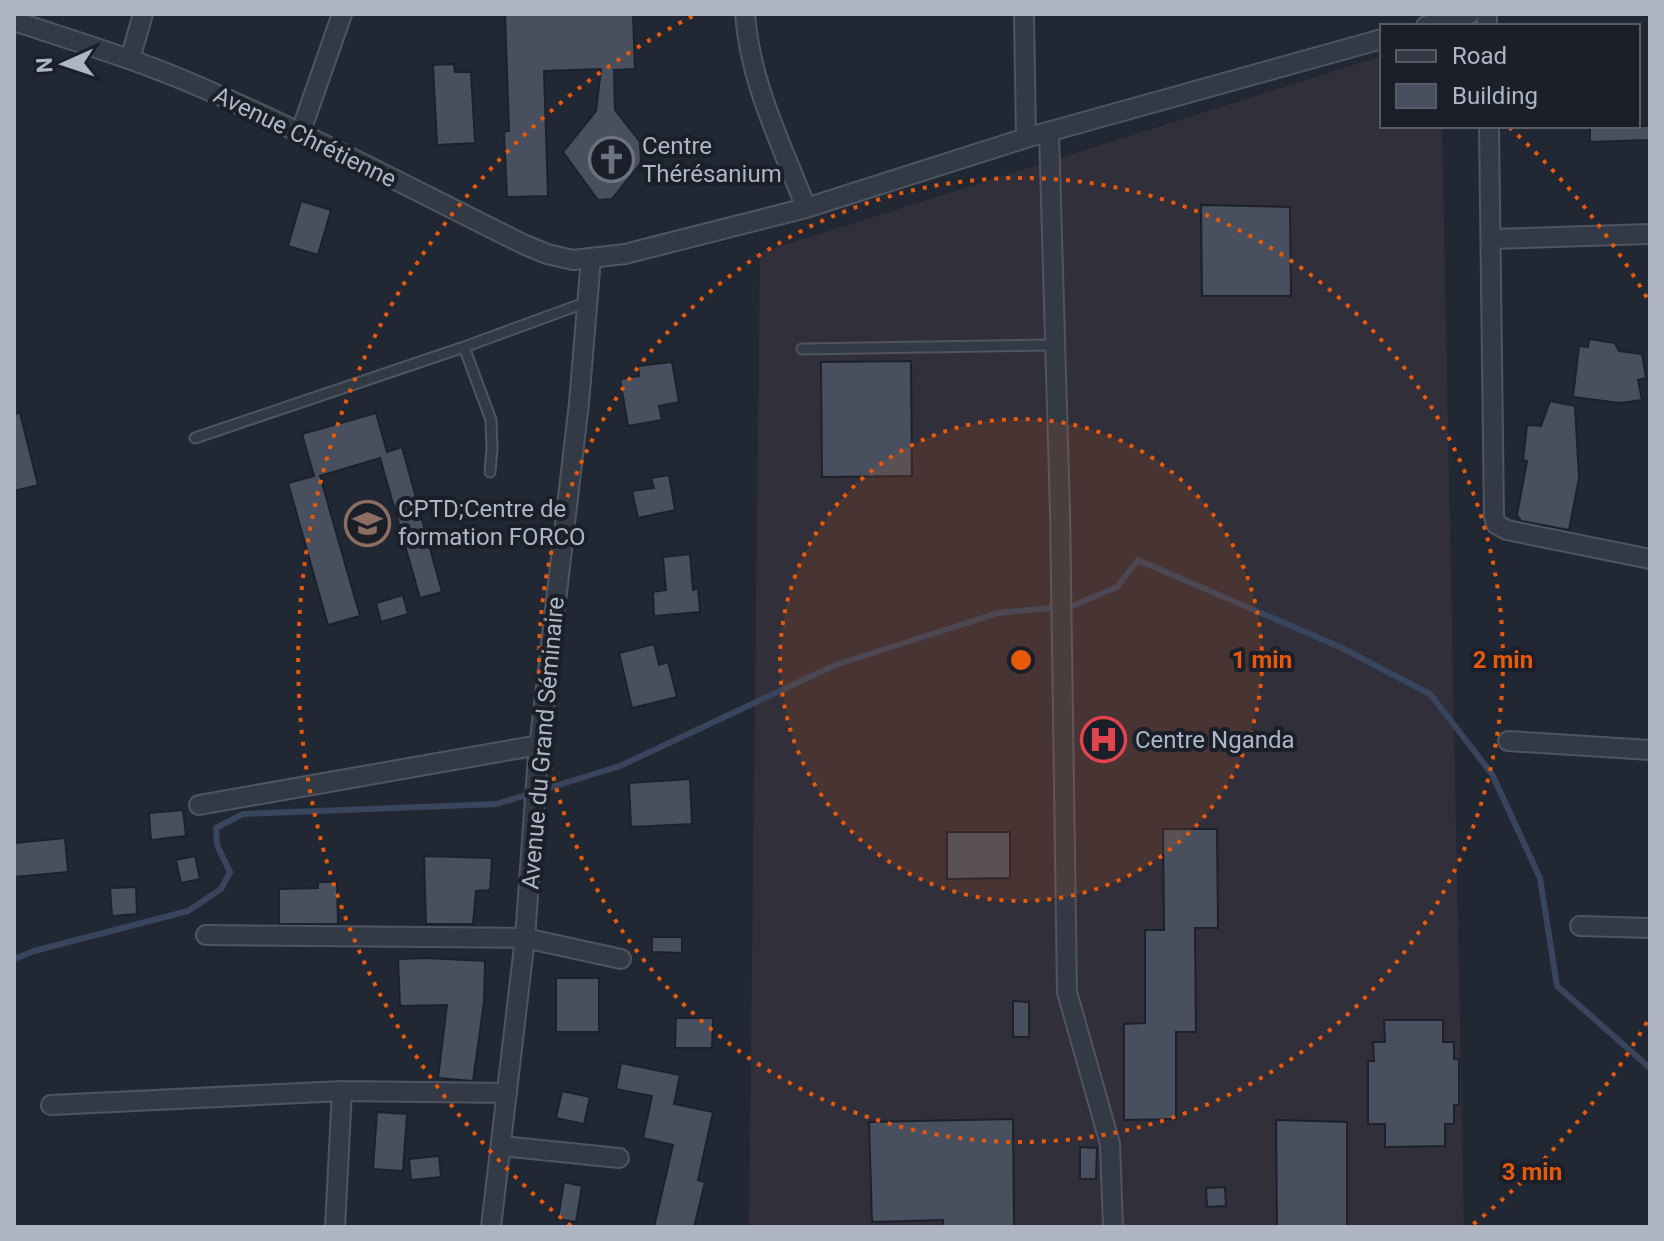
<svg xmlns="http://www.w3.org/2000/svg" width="1664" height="1241" viewBox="0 0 1664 1241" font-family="Roboto,sans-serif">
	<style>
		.medical { fill: #312f3a }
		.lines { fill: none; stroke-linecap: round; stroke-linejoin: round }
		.stream { stroke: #38455c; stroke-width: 6 }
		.building { fill: #484f5e; stroke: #1c212c; stroke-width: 2 }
		.lane-casing { stroke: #4f5560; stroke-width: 13 }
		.street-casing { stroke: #4f5560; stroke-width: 22 }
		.lane { stroke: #343a45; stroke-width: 9 }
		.street { stroke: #343a45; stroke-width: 18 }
		.ring { fill: none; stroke: #e8590c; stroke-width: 4; stroke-dasharray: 4 8 }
		.labels { text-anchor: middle; stroke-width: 8; stroke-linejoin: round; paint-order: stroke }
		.street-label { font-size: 24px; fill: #afb5c2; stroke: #1a1f29 }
		.poi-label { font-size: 24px; fill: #afb5c2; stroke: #1a1f29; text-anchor: start }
		.centre { fill: #e8590c; stroke: #1a1f29; stroke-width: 4 }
		.ring-label { font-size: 24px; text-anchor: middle; font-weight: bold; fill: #e8590c; stroke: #1a1f29; stroke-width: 8; stroke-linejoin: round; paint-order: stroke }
	</style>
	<rect width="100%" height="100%" fill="#212834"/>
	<path class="medical" d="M 1382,56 L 1382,126 L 1442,126 L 1464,1227 L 749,1227 L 760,253 Z"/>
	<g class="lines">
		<path class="stream" d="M 14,959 L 34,951 L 188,911 L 221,889 L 230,872 L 217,845 L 216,828 L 243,814 L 497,804 L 620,766 L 835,665 L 998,613 L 1072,606 L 1117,587 L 1138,560 L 1340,647 L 1430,694 L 1492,774 L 1540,878 L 1557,986 L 1650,1068"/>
	</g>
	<path class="building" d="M 505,14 L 633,14 L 635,69 L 614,70 L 615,110 L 640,142 L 641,163 L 612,199 L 598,200 L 563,152 L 596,111 L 601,69 L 544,71 L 548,196 L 507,197 L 504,132 L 509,131 Z
		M 454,64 L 455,72 L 471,72 L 475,143 L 437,145 L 433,65 Z
		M 1590,126 L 1650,126 L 1650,140 L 1590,142 Z
		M 301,201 L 331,210 L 318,255 L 288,246 Z
		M 1201,205 L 1290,207 L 1291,296 L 1202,296 Z
		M 1589,339 L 1615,343 L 1619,351 L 1642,354 L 1646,378 L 1638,380 L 1642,400 L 1620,403 L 1573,397 L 1579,346 L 1588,347 Z
		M 911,361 L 912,476 L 822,477 L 821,362 Z
		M 672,362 L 679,402 L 659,406 L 662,420 L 628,426 L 620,379 L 639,376 L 638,366 Z
		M 1550,401 L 1575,406 L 1579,478 L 1569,530 L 1521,521 L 1517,515 L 1527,461 L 1523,460 L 1527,425 L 1541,426 Z
		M 20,413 L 38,485 L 14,491 L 14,414 Z
		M 376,413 L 387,452 L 402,447 L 442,592 L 420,598 L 380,458 L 320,476 L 360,616 L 328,625 L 288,483 L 314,476 L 302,434 Z
		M 669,475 L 675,510 L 638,518 L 632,491 L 654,488 L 651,478 Z
		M 690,554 L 693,590 L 698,588 L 700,612 L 654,616 L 653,592 L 666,590 L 663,557 Z
		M 403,595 L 408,614 L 381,622 L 376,603 Z
		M 654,644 L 659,665 L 668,662 L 677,697 L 632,708 L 619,653 Z
		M 690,779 L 692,824 L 631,827 L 629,783 Z
		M 183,810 L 186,836 L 151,840 L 149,813 Z
		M 1163,829 L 1217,829 L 1218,928 L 1195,928 L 1196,1032 L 1176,1032 L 1176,1119 L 1124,1120 L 1124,1024 L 1145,1023 L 1145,930 L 1164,930 Z
		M 947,832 L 1010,832 L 1010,878 L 947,879 Z
		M 65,838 L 68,872 L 14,877 L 14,843 Z
		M 195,856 L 200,879 L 181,883 L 176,860 Z
		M 424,856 L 492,858 L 490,890 L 476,891 L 473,924 L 426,924 Z
		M 318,882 L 337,882 L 338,924 L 279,924 L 279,889 L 318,888 Z
		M 136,887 L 137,914 L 112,916 L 110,888 Z
		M 652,937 L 682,937 L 682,953 L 652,952 Z
		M 426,958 L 485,961 L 484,1002 L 473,1081 L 438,1078 L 447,1005 L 400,1006 L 398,959 Z
		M 556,978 L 599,978 L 599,1032 L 556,1032 Z
		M 1013,1001 L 1029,1002 L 1029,1037 L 1013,1037 Z
		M 676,1018 L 713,1018 L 712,1048 L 675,1048 Z
		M 1384,1020 L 1443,1020 L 1443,1042 L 1454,1042 L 1454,1059 L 1459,1059 L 1459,1105 L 1454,1105 L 1454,1124 L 1445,1124 L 1445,1146 L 1385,1147 L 1385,1124 L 1368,1124 L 1368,1061 L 1374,1061 L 1373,1042 L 1385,1042 Z
		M 621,1063 L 680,1075 L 674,1104 L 713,1112 L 698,1180 L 705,1182 L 694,1227 L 654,1227 L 673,1145 L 643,1138 L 652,1096 L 616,1089 Z
		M 562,1091 L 590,1097 L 584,1124 L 556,1118 Z
		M 377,1112 L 407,1114 L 403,1171 L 373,1169 Z
		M 1013,1119 L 1014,1227 L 943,1227 L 943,1220 L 872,1222 L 869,1122 Z
		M 1276,1120 L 1347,1122 L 1347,1227 L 1277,1227 Z
		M 1080,1147 L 1097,1148 L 1096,1179 L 1080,1179 Z
		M 439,1156 L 441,1177 L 411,1180 L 409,1159 Z
		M 564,1182 L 582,1186 L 576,1222 L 558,1219 Z
		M 1225,1187 L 1226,1206 L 1207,1207 L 1206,1188 Z"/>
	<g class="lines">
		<defs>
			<path id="lane" d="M 464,347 L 491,420 L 492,449 L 490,472
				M 802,349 L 1055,345
				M 195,438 L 464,347 L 587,302"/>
			<path id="street" d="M 745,14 C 750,83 782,145 806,208
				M 1024,14 L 1026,138
				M 1487,14 L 1487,26
				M 14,21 C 74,41 135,59 193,84 C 305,132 414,190 523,244 L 547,254 L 573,260 L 625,254 L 806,208 L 1026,138 L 1382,39
				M 1426,26 L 1469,14
				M 130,59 L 143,14
				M 1489,126 L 1494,517 L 1496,524 L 1507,530 L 1650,559
				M 1049,132 L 1060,511 L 1067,992 L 1110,1144 L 1113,1227
				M 300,134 L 342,14
				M 1491,239 L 1650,234
				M 1508,741 L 1650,750
				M 199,805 L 539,745
				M 1580,926 L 1650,928
				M 206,935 L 525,938 L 621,959
				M 51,1105 L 342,1091 L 507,1093
				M 502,1146 L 619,1158
				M 335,1227 L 342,1091
				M 491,1227 L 525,938 L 538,756 L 579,403 L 591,258"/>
		</defs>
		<use href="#lane" class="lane-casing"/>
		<use href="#street" class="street-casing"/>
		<use href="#lane" class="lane"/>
		<use href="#street" class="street"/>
	</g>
	<circle cx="1021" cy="660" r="241" fill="#e8590c" fill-opacity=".12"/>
	<g class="ring">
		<circle cx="1021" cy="660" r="241"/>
		<circle cx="1021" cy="660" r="482"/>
		<path d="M1647 1022A723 723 0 0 1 1471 1226M571 1226A723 723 0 0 1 693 16M1509 127A723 723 0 0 1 1647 298"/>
	</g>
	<defs>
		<symbol id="church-ring" viewBox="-11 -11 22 22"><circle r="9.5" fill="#1a1f29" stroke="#6b7280" stroke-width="1.5"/><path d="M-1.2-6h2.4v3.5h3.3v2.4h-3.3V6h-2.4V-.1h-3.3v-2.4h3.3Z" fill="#6b7280"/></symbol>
		<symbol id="university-ring" viewBox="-11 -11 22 22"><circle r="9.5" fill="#1a1f29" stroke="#8d6e63" stroke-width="1.5"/><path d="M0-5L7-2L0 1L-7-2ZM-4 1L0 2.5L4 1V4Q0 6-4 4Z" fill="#8d6e63"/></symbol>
		<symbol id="hospital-ring" viewBox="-11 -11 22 22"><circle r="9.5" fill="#1a1f29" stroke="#e0444e" stroke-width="1.5"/><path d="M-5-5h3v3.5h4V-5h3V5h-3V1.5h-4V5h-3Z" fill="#e0444e"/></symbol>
	</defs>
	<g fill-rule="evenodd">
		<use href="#church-ring" x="586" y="134" width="51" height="51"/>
		<use href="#university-ring" x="342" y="498" width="51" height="51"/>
		<use href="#hospital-ring" x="1078" y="714" width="51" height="51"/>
	</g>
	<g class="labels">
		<g class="street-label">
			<text transform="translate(305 137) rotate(26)" y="8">Avenue Chrétienne</text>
			<text transform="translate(543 743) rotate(-85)" y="8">Avenue du Grand Séminaire</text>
		</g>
		<g class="poi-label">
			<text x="642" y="154">Centre<tspan x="642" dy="28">Thérésanium</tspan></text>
			<text x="398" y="517">CPTD;Centre de<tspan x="398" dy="28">formation FORCO</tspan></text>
			<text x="1135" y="748">Centre Nganda</text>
		</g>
	</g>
	<circle cx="1021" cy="660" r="12" class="centre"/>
	<g class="ring-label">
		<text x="1262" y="668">1 min</text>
		<text x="1503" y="668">2 min</text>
		<text x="1532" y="1180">3 min</text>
	</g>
	<rect width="1664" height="1241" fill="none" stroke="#afb5c2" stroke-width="32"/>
	<rect x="1380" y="24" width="260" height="104" fill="#1a1f29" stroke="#565b66" stroke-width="2"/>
	<rect x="1396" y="50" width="40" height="12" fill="#343a45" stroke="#565b66" stroke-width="2"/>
	<text x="1452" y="64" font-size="24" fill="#afb5c2">Road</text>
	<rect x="1396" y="84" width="40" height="24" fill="#484f5e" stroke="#565b66" stroke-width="2"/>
	<text x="1452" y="104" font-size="24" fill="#afb5c2">Building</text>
	<g transform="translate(64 64) rotate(267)" stroke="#1a1f29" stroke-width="6" paint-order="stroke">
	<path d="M0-6L14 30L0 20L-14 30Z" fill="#afb5c2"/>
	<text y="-12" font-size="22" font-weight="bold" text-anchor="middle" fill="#afb5c2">N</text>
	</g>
</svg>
